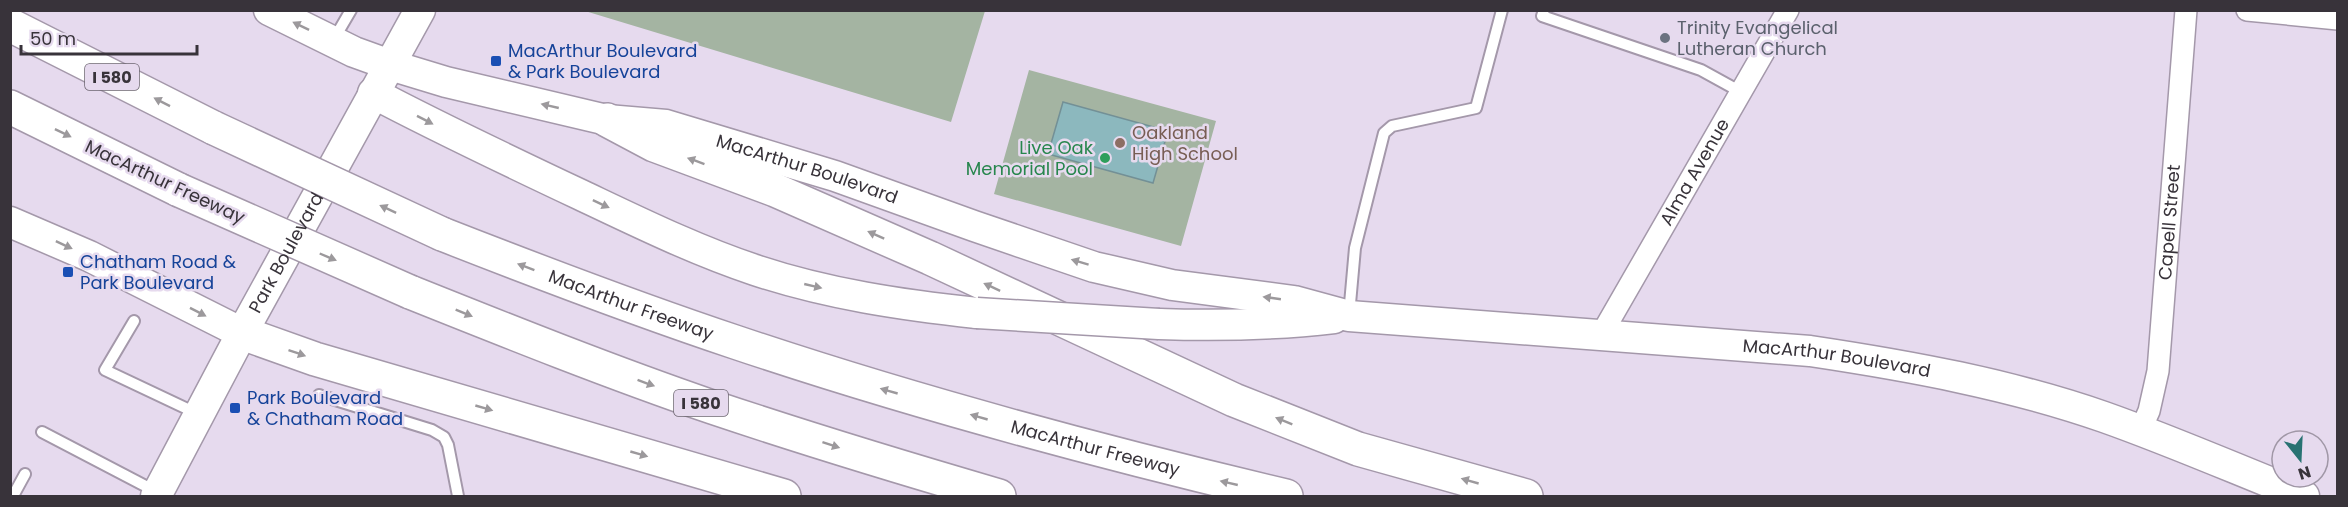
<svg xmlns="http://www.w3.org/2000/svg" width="2348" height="507" viewBox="0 0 2348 507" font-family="Poppins,sans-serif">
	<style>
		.green { fill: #a4b4a2 }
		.water { fill: #8cb8be; stroke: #739096; stroke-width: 1.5 }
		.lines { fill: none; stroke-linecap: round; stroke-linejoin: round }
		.service-casing { stroke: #a498aa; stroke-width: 14 }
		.minor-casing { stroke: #a498aa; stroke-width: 24 }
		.secondary-casing { stroke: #a498aa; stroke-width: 33 }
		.motorway-casing { stroke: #a498aa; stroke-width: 36 }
		.service { stroke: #fff; stroke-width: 10 }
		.minor { stroke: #fff; stroke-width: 21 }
		.secondary { stroke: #fff; stroke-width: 30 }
		.motorway { stroke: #fff; stroke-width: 33 }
		.secondary-bridge-casing { stroke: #a498aa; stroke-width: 33; stroke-linecap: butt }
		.motorway-bridge-casing { stroke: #a498aa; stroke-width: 36; stroke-linecap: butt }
		.secondary-bridge { stroke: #fff; stroke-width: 30 }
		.motorway-bridge { stroke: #fff; stroke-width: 33 }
		.oneway { fill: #9c999c }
		.worship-dot { fill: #6b7280; stroke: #e6daee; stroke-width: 2 }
		.transit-dot { fill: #1a4fb4; stroke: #e6daee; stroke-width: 2 }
		.education-dot { fill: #8d6e63; stroke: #e6daee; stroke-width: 2 }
		.leisure-dot { fill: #2e9e5b; stroke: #e6daee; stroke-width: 2 }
		.labels { text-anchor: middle; stroke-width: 5; stroke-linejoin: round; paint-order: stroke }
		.shield { fill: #e6daee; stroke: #6c6570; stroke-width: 1.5 }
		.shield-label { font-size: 16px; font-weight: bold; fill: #38333a }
		.worship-label { font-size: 18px; fill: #5b616d; stroke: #e6daee; text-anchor: start }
		.transit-label { font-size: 18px; fill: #164399; stroke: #e6daee; text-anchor: start }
		.education-label { font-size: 18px; fill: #785e54; stroke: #e6daee; text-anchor: start }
		.leisure-label { font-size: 18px; fill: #27864d; stroke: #e6daee; text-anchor: end }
		.street-label { font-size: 18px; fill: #38333a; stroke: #e6daee }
	</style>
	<rect width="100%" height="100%" fill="#e6daee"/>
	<path class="green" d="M 585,11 L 985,10 L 985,11 L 951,122 Z
		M 1029,70 L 1216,121 L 1181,246 L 994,194 Z"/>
	<path class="water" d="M 1063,102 L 1168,131 L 1153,183 L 1048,154 Z"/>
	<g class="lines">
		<defs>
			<path id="service" d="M 1544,10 L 1542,16 L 1701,70 L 1741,92
				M 334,39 L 351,10
				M 1349,315 L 1355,248 L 1384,133 L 1392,126 L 1476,108 L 1502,10
				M 134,321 L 105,370 L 196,413
				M 319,395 L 432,430 L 444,437 L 448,445 L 458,496
				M 42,432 L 155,491
				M 13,496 L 25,474"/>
			<g id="minor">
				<path d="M 2247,10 L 2338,19"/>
				<path id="s1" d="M 1601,335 L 1788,10"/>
				<path id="s2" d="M 2140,431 L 2149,411 L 2158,371 L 2186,10"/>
			</g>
			<g id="secondary">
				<path id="s3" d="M 269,10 L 354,52 L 390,65 L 446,82 L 607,120 L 666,125 L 835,176 L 974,226 L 1094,267 L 1172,285 L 1294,301 L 1349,316 L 1810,351 C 1910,366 2009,384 2104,417 C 2172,441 2238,470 2304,496"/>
				<path d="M 373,93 C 441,129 511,162 581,195 C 638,222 695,250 755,270 C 827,294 902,305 977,313"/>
				<path d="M 10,222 L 89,256 L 242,333"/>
				<path d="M 1159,324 C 1218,326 1275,325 1334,318"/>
				<path id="s4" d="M 156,496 L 242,333 L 420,10"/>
			</g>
			<g id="motorway">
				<path d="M 10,25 L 214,128"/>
				<path d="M 10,107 L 179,190"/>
				<path d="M 607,120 L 654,145 L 775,190 L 930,258 L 1234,400 L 1358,449 L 1526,496"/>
				<path id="s5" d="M 442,234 C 539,272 636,309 735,342 C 916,403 1100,452 1286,496"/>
				<path d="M 410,292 C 510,332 610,372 712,407 C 807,439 903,468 999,496"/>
				<path d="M 242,333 L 315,359 L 784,496"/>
			</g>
		</defs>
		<use href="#service" class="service-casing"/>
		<use href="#minor" class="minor-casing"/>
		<use href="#secondary" class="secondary-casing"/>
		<use href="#motorway" class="motorway-casing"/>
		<use href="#service" class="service"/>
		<use href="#minor" class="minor"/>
		<use href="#secondary" class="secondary"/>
		<use href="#motorway" class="motorway"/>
		<defs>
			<path id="secondary-bridge" d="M 977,313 L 1159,324"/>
			<path id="motorway-bridge" d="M 214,128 L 442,234
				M 179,190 L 410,292"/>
		</defs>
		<use href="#secondary-bridge" class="secondary-bridge-casing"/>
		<use href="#motorway-bridge" class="motorway-bridge-casing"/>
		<use href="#secondary-bridge" class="secondary-bridge"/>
		<use href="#motorway-bridge" class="motorway-bridge"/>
	</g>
	<defs><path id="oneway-solid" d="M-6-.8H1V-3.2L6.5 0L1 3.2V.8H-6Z" transform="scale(1.5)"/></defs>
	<g class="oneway">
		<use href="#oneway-solid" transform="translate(301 26) rotate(-154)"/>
		<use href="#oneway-solid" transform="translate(162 102) rotate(-153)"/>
		<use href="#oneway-solid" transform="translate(550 106) rotate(-167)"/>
		<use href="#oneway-solid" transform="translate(425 120) rotate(27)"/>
		<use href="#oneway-solid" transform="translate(63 133) rotate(26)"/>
		<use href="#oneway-solid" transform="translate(696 161) rotate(-160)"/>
		<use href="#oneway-solid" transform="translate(601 204) rotate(25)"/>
		<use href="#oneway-solid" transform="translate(388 209) rotate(-155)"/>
		<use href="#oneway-solid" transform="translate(876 235) rotate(-156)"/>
		<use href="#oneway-solid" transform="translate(64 245) rotate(25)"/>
		<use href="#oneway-solid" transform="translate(328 257) rotate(23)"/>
		<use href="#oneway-solid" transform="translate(1080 262) rotate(-163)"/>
		<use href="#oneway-solid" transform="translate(526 267) rotate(-159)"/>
		<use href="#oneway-solid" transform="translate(813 286) rotate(13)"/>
		<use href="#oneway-solid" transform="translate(992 287) rotate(-155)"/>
		<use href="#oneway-solid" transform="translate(1272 298) rotate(-172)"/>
		<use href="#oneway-solid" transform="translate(198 312) rotate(27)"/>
		<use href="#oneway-solid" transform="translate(464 313) rotate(22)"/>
		<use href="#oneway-solid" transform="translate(297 353) rotate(19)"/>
		<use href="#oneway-solid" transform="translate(646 383) rotate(20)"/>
		<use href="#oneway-solid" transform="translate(889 391) rotate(-164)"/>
		<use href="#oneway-solid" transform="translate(484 408) rotate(16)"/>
		<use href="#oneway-solid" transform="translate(979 417) rotate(-164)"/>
		<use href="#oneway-solid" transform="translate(1284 421) rotate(-158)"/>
		<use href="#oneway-solid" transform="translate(831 445) rotate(18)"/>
		<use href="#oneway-solid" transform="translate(639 454) rotate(16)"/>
		<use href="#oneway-solid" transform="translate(1470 481) rotate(-164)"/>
		<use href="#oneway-solid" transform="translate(1229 483) rotate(-167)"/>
	</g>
	<circle class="worship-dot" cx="1665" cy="38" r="6"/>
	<g class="transit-dot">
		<rect x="490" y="55" width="12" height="12" rx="3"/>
		<rect x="62" y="266" width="12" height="12" rx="3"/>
		<rect x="229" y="402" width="12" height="12" rx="3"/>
	</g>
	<circle class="education-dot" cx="1120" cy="143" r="6"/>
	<circle class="leisure-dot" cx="1105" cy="158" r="6"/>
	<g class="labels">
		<g class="shield">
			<rect x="85" y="64" width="54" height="26" rx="4.5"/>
			<rect x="674" y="390" width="54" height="26" rx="4.5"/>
		</g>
		<g class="shield-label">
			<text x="112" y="83">I 580</text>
			<text x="701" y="409">I 580</text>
		</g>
		<g class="worship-label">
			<text x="1677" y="34">Trinity Evangelical<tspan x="1677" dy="21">Lutheran Church</tspan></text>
		</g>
		<g class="transit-label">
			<text x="508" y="57">MacArthur Boulevard<tspan x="508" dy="21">&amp; Park Boulevard</tspan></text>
			<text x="80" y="268">Chatham Road &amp;<tspan x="80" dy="21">Park Boulevard</tspan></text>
			<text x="247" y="404">Park Boulevard<tspan x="247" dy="21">&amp; Chatham Road</tspan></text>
		</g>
		<g class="education-label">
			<text x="1132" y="139">Oakland<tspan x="1132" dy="21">High School</tspan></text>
		</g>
		<g class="leisure-label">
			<text x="1093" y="154">Live Oak<tspan x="1093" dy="21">Memorial Pool</tspan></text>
		</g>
		<g class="street-label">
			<text dy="6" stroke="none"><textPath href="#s3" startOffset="564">MacArthur Boulevard</textPath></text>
			<text dy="6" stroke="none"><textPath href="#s1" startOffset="188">Alma Avenue</textPath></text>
			<text transform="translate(165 182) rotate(25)" y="6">MacArthur Freeway</text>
			<text dy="6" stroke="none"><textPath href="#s2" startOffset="212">Capell Street</textPath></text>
			<text dy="6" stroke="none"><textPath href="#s4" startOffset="276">Park Boulevard</textPath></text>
			<text dy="6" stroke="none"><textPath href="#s5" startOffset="202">MacArthur Freeway</textPath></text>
			<text dy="6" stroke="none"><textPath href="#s3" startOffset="1617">MacArthur Boulevard</textPath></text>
			<text dy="6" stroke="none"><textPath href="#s5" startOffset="688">MacArthur Freeway</textPath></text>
		</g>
	</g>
	<rect width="2348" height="507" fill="none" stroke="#38333a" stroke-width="24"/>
	<g transform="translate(2300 459) rotate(162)"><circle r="28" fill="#e6daee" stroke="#a097a6" stroke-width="1.5"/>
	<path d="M0-4.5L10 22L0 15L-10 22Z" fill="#287272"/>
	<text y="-9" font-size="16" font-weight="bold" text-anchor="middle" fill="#38333a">N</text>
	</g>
	<path d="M21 45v9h176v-9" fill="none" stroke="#38333a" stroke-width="3"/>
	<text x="30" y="45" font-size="18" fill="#38333a" stroke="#e6daee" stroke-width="4.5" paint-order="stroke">50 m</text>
</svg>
